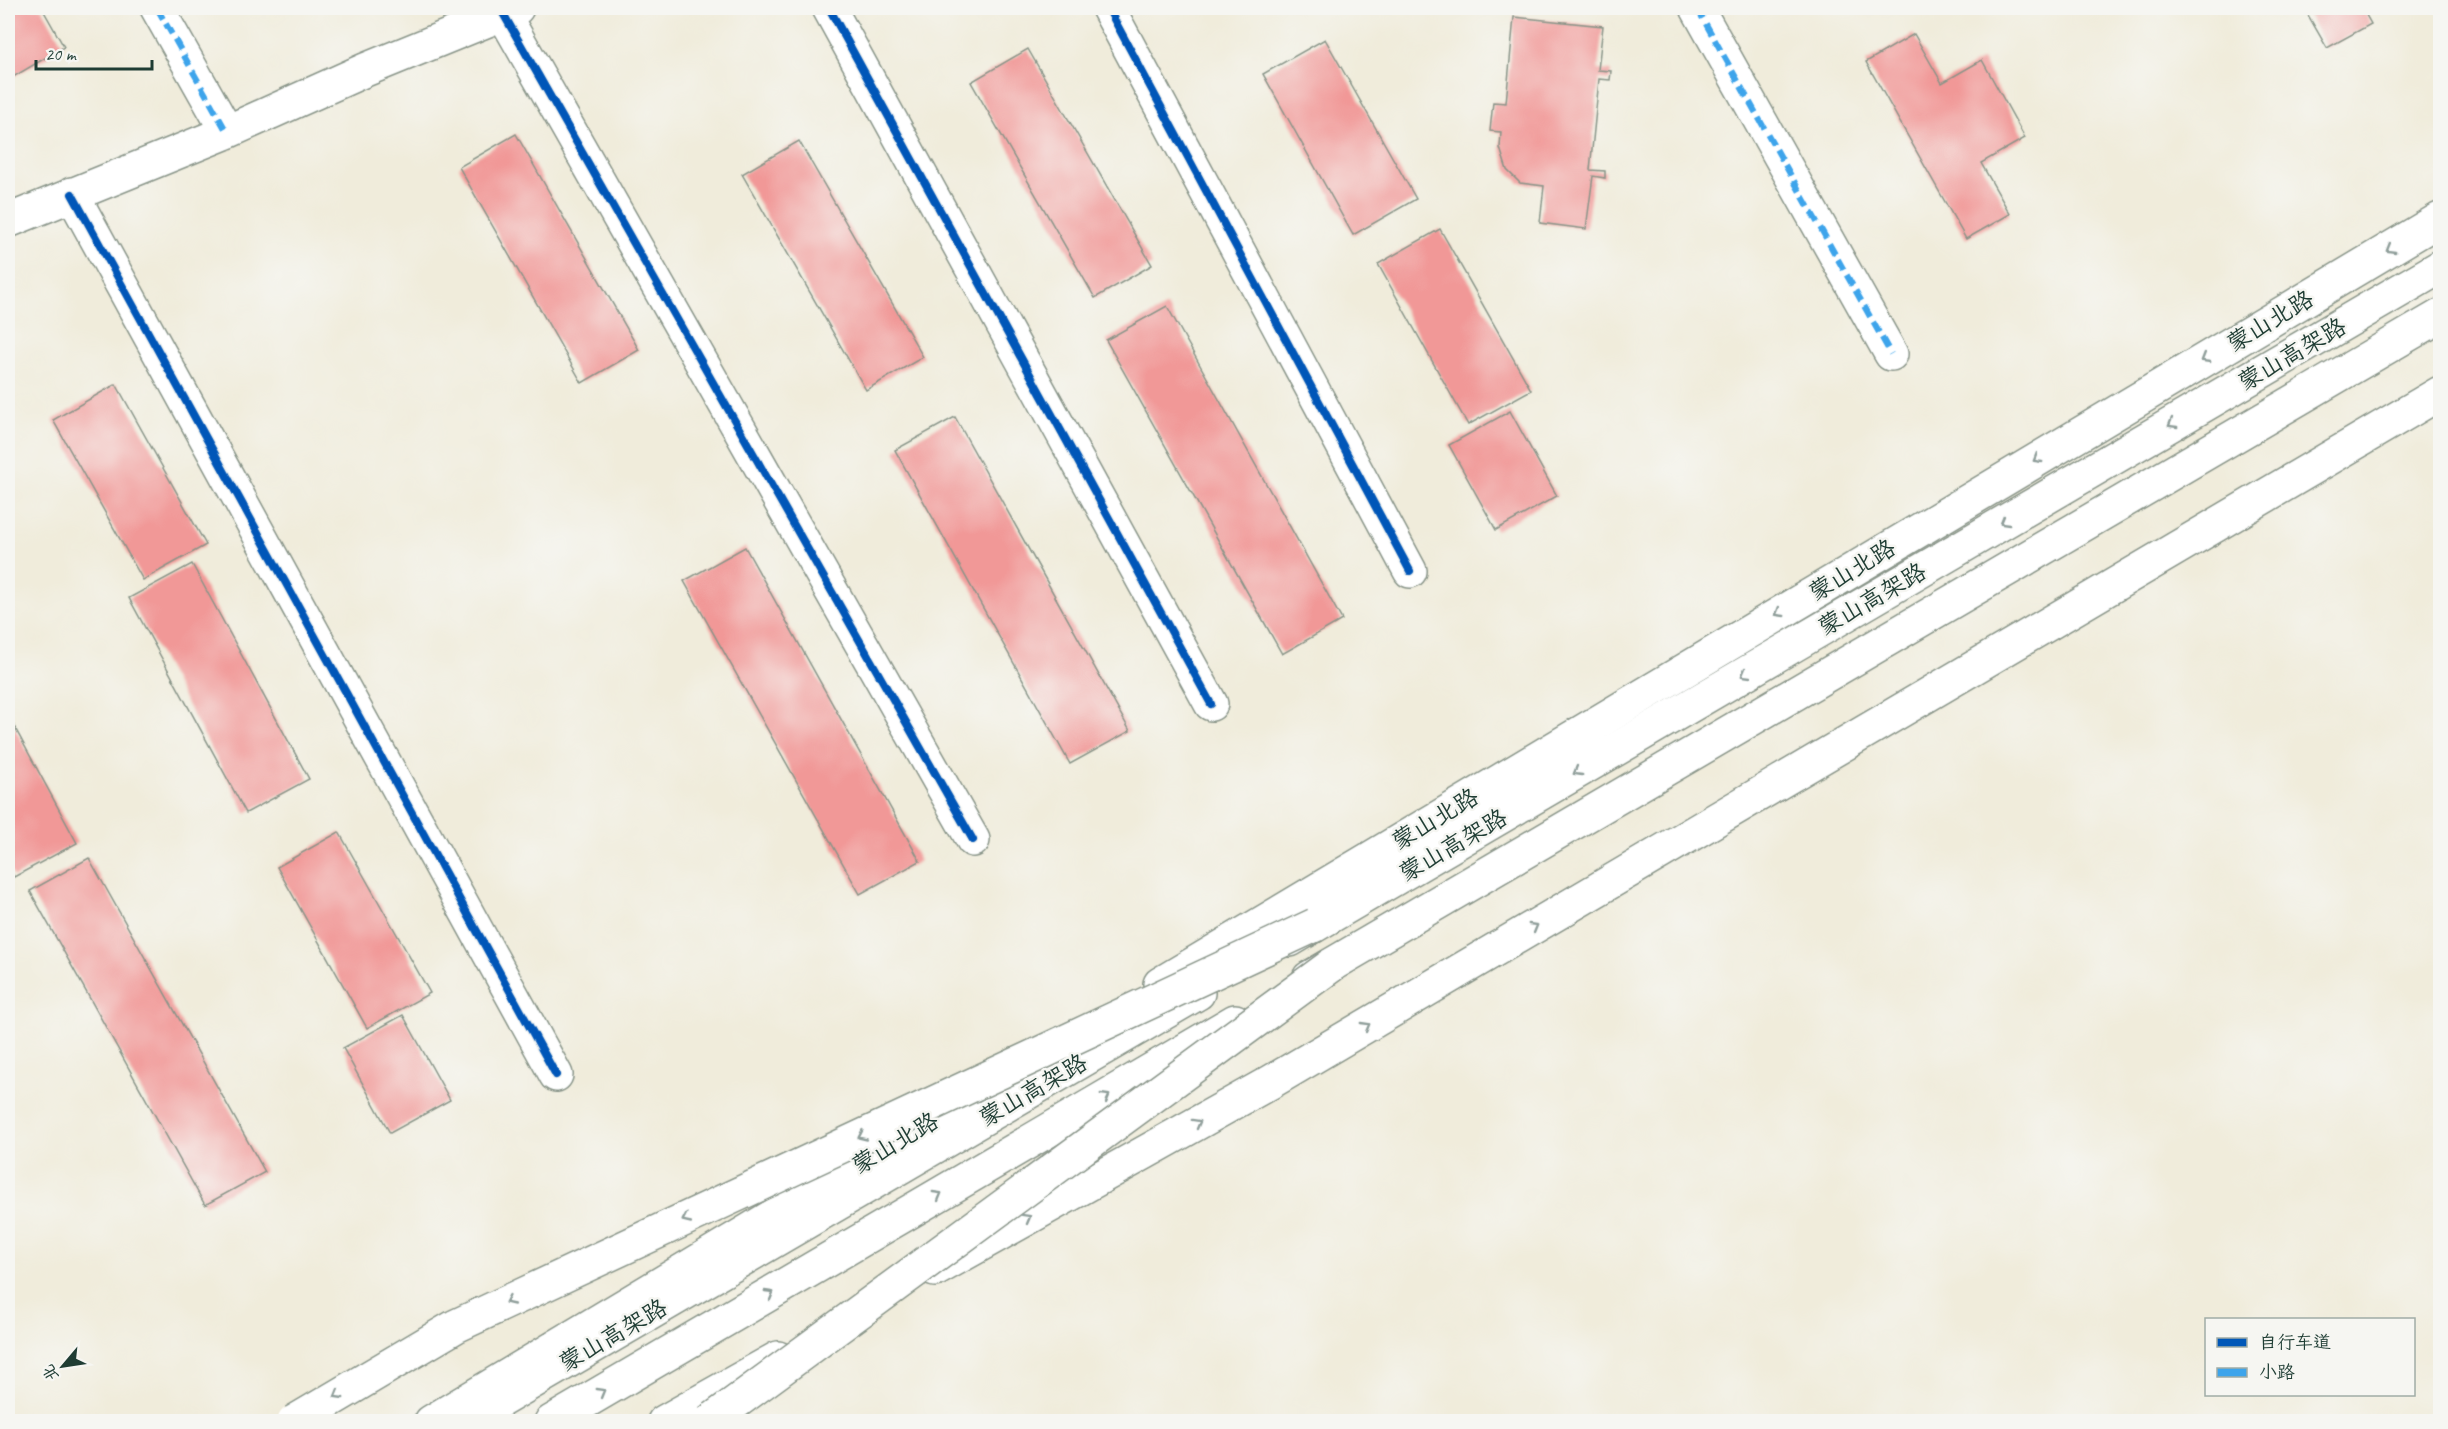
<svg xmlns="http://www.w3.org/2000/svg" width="2448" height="1429" viewBox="0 0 2448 1429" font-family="Caveat,'LXGW WenKai TC',sans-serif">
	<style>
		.building { fill: #f19897 }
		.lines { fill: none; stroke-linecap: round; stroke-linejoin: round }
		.minor-casing { stroke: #889488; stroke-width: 36 }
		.secondary-casing { stroke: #889488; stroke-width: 36 }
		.trunk-casing { stroke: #889488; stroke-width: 36 }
		.minor { stroke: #fff; stroke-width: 33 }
		.secondary { stroke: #fff; stroke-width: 33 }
		.trunk { stroke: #fff; stroke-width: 33 }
		.trunk-bridge-casing { stroke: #889488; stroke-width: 36; stroke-linecap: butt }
		.trunk-bridge { stroke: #fff; stroke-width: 33 }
		.quiet { stroke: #3da4eb; stroke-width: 6; stroke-dasharray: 12 6; stroke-linecap: butt }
		.cycleway-casing { stroke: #f6f6f2; stroke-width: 11 }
		.cycleway { stroke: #0057b8; stroke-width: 8 }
		.oneway { stroke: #8f9e9a }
		.labels { text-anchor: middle; stroke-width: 5; stroke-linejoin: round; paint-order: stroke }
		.street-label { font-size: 24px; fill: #1f3d34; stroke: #f6f6f2 }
	</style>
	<rect width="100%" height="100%" fill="#f6f6f2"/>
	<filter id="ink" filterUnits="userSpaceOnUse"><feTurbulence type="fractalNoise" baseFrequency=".0167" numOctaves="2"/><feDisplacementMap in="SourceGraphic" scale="12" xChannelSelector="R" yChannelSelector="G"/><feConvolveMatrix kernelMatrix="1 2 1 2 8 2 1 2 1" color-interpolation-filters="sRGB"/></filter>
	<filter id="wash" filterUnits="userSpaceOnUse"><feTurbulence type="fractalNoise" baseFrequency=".008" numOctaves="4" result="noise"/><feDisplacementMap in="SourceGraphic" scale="24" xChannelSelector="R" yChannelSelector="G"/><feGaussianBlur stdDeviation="1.35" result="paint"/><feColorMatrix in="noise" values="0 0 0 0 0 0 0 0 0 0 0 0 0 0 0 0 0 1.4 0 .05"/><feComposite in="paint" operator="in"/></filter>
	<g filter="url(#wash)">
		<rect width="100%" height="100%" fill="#f0ecdb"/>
		<g id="blocks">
			<path class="building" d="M 8,8 L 42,8 L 64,47 L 8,80 Z
				M 2304,8 L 2362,8 L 2371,24 L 2327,48 Z
				M 1514,17 L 1603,26 L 1598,70 L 1611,71 L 1610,80 L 1599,79 L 1590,170 L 1605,171 L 1605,178 L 1593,176 L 1586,229 L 1540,223 L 1544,186 L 1520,183 L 1507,170 L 1500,148 L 1501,132 L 1490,131 L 1493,102 L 1506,103 Z
				M 1914,34 L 1942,83 L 1982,60 L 2025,138 L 1981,163 L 2010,214 L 1966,239 L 1866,62 Z
				M 1325,39 L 1416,199 L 1353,235 L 1263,74 Z
				M 1028,49 L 1152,265 L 1095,298 L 971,82 Z
				M 516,134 L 639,350 L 582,383 L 459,167 Z
				M 799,141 L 923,357 L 866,390 L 742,174 Z
				M 1440,229 L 1531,390 L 1468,425 L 1378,264 Z
				M 1167,306 L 1342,620 L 1282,654 L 1106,340 Z
				M 116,384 L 206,545 L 143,580 L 53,420 Z
				M 1510,411 L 1557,496 L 1496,530 L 1449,445 Z
				M 955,417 L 1130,731 L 1070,764 L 895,450 Z
				M 745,547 L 920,861 L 860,894 L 684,581 Z
				M 192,564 L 309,779 L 246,813 L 129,598 Z
				M 8,715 L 77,843 L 14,877 L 8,866 Z
				M 339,832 L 430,993 L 367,1028 L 277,867 Z
				M 89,858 L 265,1172 L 205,1205 L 30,891 Z
				M 403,1015 L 450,1100 L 390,1133 L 343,1048 Z"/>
		</g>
	</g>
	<g filter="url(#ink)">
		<use href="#blocks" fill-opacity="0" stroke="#889488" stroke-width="1.5"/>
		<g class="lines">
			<defs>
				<path id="minor" d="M 157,8 L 227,132
					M 500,8 L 973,840
					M 829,8 L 1211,704
					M 1108,8 L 1410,571
					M 1697,8 L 1891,354
					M 72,194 L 556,1075
					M 8,221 L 227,132 L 365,70 L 517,8"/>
				<path id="secondary" d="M 1160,984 L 2440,219
					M 935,1270 L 1269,1083 L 2440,393
					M 431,1422 L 961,1103
					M 664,1422 L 778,1358"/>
				<path id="trunk" d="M 1290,940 L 2440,267
					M 1309,978 L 2440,316
					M 464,1422 L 1198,993
					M 551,1422 L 1235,1021"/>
			</defs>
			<use href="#minor" class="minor-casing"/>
			<use href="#secondary" class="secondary-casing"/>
			<use href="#trunk" class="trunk-casing"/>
			<use href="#minor" class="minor"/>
			<use href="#secondary" class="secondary"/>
			<use href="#trunk" class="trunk"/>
			<defs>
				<path id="trunk-bridge" d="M 294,1422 L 456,1326 L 1315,925
					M 709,1422 L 1332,965"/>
			</defs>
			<use href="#trunk-bridge" class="trunk-bridge-casing"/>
			<use href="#trunk-bridge" class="trunk-bridge"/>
			<path class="quiet" d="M 157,8 L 227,132
				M 1697,8 L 1891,354"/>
			<defs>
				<path id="cycleway" d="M 500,8 L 973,840
					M 829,8 L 1211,704
					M 1108,8 L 1410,571
					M 72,194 L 556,1075"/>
			</defs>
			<use href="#cycleway" class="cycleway-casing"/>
			<use href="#cycleway" class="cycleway"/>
		</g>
		<defs><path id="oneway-chevron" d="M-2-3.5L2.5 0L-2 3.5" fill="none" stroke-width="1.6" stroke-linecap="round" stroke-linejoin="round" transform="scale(1.5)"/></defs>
		<g class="oneway">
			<use href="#oneway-chevron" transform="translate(2390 249) rotate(149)"/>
			<use href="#oneway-chevron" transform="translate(2205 359) rotate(149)"/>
			<use href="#oneway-chevron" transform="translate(2172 424) rotate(150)"/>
			<use href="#oneway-chevron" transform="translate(2037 459) rotate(149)"/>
			<use href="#oneway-chevron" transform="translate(2004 522) rotate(150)"/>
			<use href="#oneway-chevron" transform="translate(1779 613) rotate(149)"/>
			<use href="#oneway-chevron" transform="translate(1745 674) rotate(150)"/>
			<use href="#oneway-chevron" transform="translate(1577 772) rotate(150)"/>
			<use href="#oneway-chevron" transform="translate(1534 927) rotate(-30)"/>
			<use href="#oneway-chevron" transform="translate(1366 1026) rotate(-30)"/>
			<use href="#oneway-chevron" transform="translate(1106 1097) rotate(-30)"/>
			<use href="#oneway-chevron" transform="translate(1197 1123) rotate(-29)"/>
			<use href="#oneway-chevron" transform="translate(862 1136) rotate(155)"/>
			<use href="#oneway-chevron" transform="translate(938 1195) rotate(-30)"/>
			<use href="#oneway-chevron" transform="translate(1027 1218) rotate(-29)"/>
			<use href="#oneway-chevron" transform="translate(686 1219) rotate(155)"/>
			<use href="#oneway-chevron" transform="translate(770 1294) rotate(-30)"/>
			<use href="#oneway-chevron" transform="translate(509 1301) rotate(155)"/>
			<use href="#oneway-chevron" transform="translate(601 1392) rotate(-30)"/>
			<use href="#oneway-chevron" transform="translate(338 1395) rotate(150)"/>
		</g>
	</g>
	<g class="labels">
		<g class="street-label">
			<text transform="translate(2270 321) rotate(-31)" y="8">蒙山北路</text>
			<text transform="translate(2292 354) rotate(-30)" y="8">蒙山高架路</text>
			<text transform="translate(1852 570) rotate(-31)" y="8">蒙山北路</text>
			<text transform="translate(1872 599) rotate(-30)" y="8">蒙山高架路</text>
			<text transform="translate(1435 819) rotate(-31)" y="8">蒙山北路</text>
			<text transform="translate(1453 845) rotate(-30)" y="8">蒙山高架路</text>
			<text transform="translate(1033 1090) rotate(-30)" y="8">蒙山高架路</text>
			<text transform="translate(895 1143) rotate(-31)" y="8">蒙山北路</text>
			<text transform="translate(613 1335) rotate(-30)" y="8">蒙山高架路</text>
		</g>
	</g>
	<rect width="2448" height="1429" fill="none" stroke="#f6f6f2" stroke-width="30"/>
	<rect x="2205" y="1318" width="210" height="78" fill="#f6f6f2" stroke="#a0aca6" stroke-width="1.5"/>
	<rect x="2217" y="1338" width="30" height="9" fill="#0057b8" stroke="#a0aca6" stroke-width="1.5"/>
	<text x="2259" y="1348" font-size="18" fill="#1f3d34">自行车道</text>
	<rect x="2217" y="1368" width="30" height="9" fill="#3da4eb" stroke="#a0aca6" stroke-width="1.5"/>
	<text x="2259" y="1378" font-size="18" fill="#1f3d34">小路</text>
	<g transform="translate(63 1366) rotate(241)" stroke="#f6f6f2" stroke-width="4.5" paint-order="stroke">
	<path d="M0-4.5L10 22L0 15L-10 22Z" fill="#1f3d34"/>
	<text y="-9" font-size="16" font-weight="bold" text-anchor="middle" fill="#1f3d34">北</text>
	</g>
	<path d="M36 60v9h116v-9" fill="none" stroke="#1f3d34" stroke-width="3"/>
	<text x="45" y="60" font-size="18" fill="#1f3d34" stroke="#f6f6f2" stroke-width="4.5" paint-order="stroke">20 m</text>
</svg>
